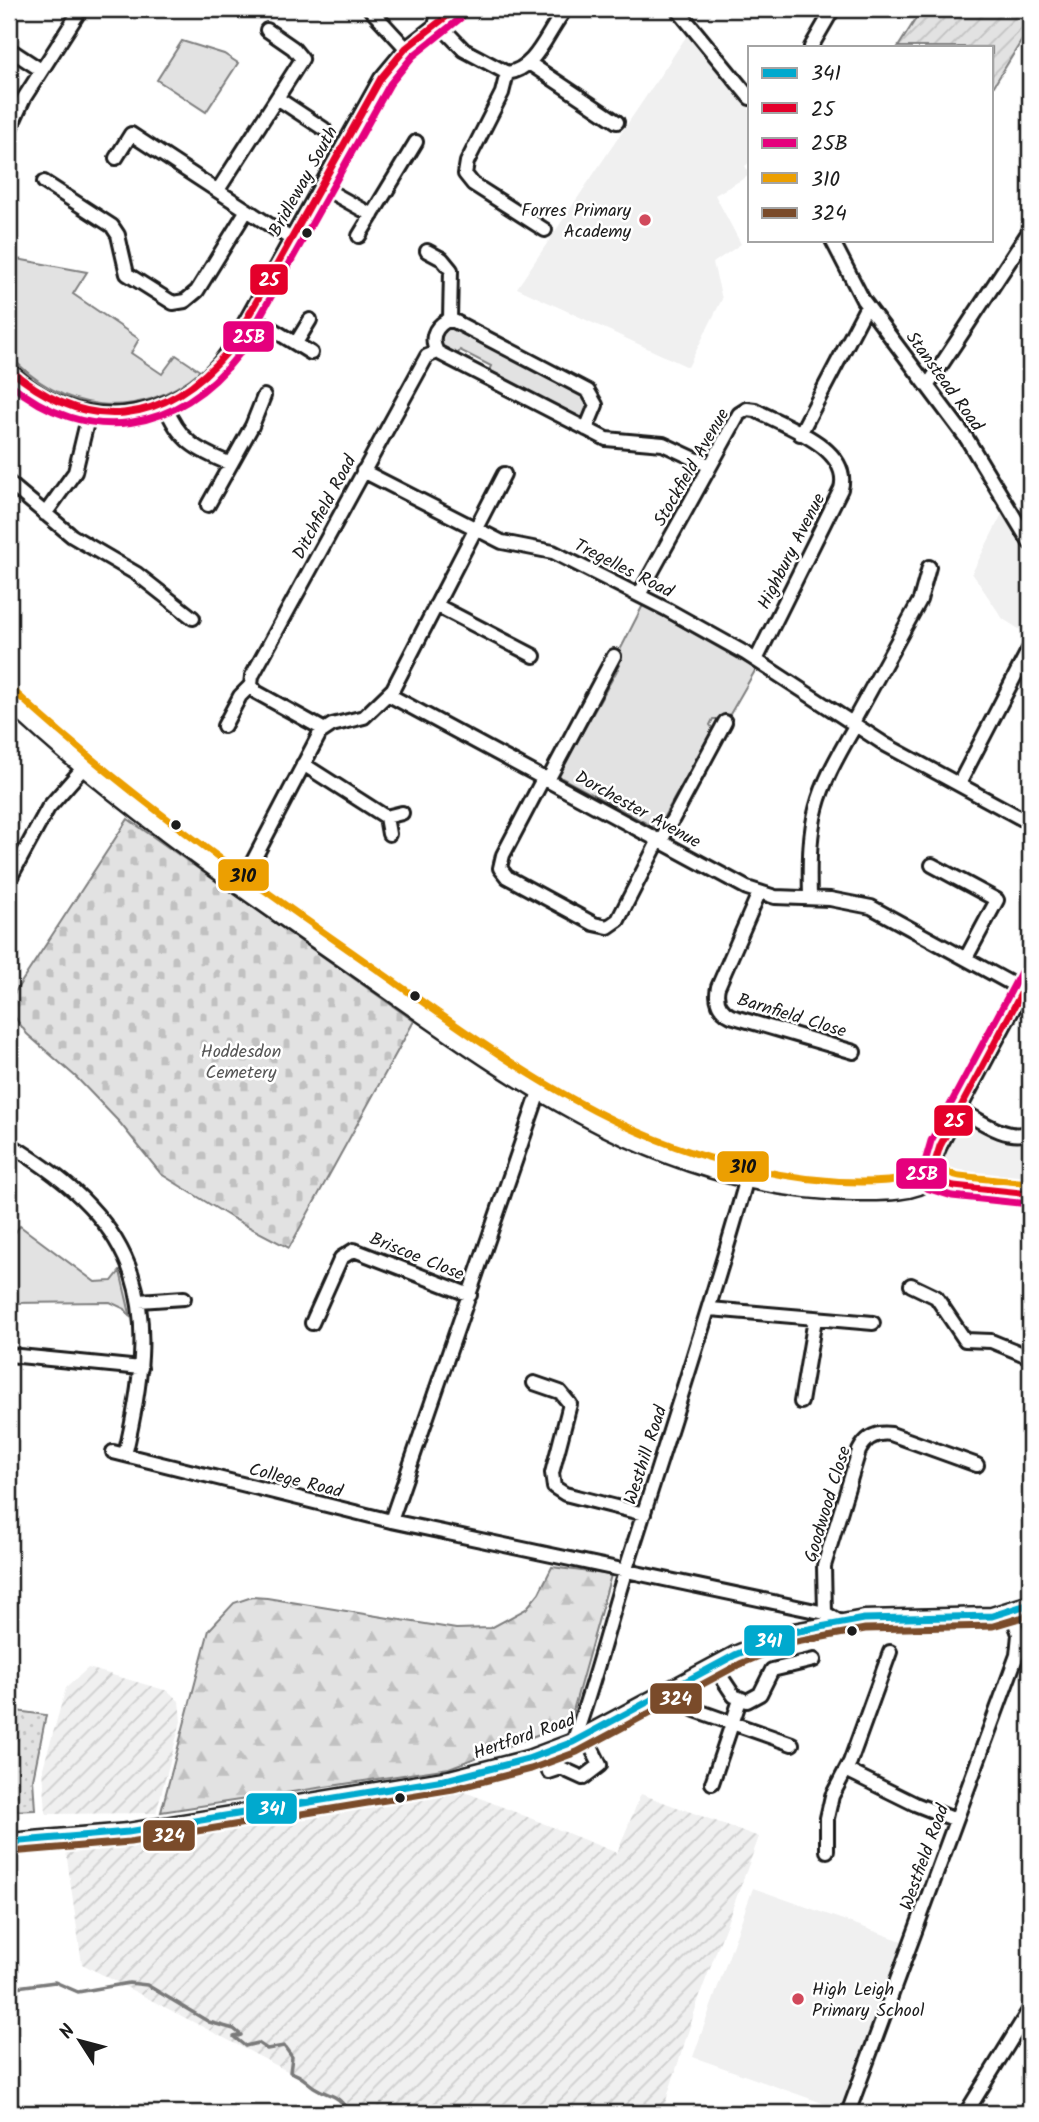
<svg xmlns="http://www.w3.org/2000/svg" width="1039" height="2122" viewBox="0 0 1039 2122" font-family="Kalam,sans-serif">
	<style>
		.built { fill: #f0f0f0 }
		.industrial { fill: url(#industrial-furrows) }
		.grass { fill: url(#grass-dots); stroke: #7f7f7f; stroke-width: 2 }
		.forest { fill: url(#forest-firs); stroke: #7f7f7f; stroke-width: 2 }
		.cemetery { fill: url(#cemetery-stones); stroke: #7f7f7f; stroke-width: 2 }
		.park { fill: #e2e2e2; stroke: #7f7f7f; stroke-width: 2 }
		.garden { fill: url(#garden-furrows); stroke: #7f7f7f; stroke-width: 2 }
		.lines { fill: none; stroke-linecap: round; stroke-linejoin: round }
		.stream { stroke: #7a7a7a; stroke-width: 3.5 }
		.minor-casing { stroke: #1c1c1c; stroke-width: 18 }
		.major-casing { stroke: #1c1c1c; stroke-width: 21 }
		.minor { stroke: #fff; stroke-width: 12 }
		.major { stroke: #fff; stroke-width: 16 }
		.bus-1-casing { stroke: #fff; stroke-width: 12 }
		.bus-2-casing { stroke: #fff; stroke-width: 12 }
		.bus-3-casing { stroke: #fff; stroke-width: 12 }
		.bus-4-casing { stroke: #fff; stroke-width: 12 }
		.bus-5-casing { stroke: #fff; stroke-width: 12 }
		.bus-1 { stroke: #00a9ce; stroke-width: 7 }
		.bus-2 { stroke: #e4002b; stroke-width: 7 }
		.bus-3 { stroke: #e5007d; stroke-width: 7 }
		.bus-4 { stroke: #ec9f01; stroke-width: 7 }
		.bus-5 { stroke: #7a4b2a; stroke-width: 7 }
		.poi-dot { fill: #d1495b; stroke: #fff; stroke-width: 2.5 }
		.bus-dot { fill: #1c1c1c; stroke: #fff; stroke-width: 2.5 }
		.labels { text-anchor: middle; stroke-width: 5; stroke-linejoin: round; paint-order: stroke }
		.street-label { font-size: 18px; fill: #1c1c1c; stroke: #fff }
		.poi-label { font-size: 18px; fill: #1c1c1c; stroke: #fff; text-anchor: end }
		.park-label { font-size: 18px; fill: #575757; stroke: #fff }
		.line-badge { stroke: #fff; stroke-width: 2.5 }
		.badge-label { font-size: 19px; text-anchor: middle; font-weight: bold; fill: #fff }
		.pale-badge-label { font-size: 19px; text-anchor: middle; font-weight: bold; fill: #111 }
	</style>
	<defs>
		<pattern id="industrial-furrows" width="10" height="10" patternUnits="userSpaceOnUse" patternTransform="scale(1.75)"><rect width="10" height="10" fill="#f0f0f0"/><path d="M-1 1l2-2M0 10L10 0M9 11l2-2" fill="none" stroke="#cdcdcd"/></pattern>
		<pattern id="grass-dots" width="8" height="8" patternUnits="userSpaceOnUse" patternTransform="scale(1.75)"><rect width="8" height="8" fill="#e2e2e2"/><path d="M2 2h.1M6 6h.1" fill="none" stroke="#c1c1c1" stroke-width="1.8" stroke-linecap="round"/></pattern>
		<pattern id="forest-firs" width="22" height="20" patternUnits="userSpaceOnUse" patternTransform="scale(1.75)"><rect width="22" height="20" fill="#e2e2e2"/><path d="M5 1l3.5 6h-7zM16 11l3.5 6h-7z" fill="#c1c1c1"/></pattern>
		<pattern id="cemetery-stones" width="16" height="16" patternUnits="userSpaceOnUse" patternTransform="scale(1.75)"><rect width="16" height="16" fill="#e2e2e2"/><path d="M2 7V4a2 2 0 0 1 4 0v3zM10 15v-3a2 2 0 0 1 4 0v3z" fill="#c1c1c1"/></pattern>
		<pattern id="garden-furrows" width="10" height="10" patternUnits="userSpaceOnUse" patternTransform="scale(1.75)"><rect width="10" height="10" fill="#e2e2e2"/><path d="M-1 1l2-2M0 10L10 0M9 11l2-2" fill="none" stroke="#c1c1c1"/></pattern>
	</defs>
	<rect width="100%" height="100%" fill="#fff"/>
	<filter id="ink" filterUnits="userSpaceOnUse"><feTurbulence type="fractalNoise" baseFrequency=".0143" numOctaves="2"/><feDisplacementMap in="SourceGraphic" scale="14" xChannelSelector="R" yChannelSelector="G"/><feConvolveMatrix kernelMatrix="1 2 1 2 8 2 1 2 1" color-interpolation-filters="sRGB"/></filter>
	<g filter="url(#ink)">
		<path class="built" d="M 690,31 L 750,107 L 750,162 L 745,166 L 750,175 L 715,195 L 741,244 L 713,263 L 722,299 L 688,367 L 517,288 Z
			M 1007,504 L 1030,542 L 1030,636 L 1003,619 L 972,573 Z
			M 965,1116 L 1030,1134 L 1030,1184 L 958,1182 L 943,1175 L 940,1165 Z
			M 753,1888 L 902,1941 L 842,2110 L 693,2057 Z"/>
		<path class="industrial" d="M 88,1668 L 168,1691 L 179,1701 L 181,1721 L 156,1813 L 46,1814 L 43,1768 L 66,1688 Z
			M 460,1790 L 617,1853 L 641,1794 L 759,1837 L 700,1995 L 662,2113 L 363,2113 L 318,2087 L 82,1964 L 66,1851 Z"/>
		<path class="grass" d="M 9,1710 L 46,1715 L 33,1779 L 35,1810 L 9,1811 Z"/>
		<path class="forest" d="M 552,1567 L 611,1575 L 571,1718 L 558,1727 L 449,1768 L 161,1812 L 209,1630 L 234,1603 L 252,1597 L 267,1598 L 456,1629 L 491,1628 L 526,1609 L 539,1593 Z"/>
		<path class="cemetery" d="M 128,819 L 414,1021 L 289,1248 L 232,1218 L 161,1174 L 120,1123 L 76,1077 L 27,1034 L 9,1009 L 9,1001 Z"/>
		<path class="park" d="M 182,41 L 224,54 L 238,63 L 206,112 L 157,80 Z
			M 9,254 L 17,259 L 87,272 L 73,294 L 139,339 L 131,353 L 162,374 L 176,355 L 200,371 C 139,423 59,413 9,354 Z
			M 454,325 L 585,396 L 591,403 L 587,413 L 579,419 L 488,373 L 491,366 L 460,350 L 456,357 L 443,350 L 439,336 L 445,327 Z
			M 643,605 L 756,669 L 729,716 L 725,714 L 720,719 L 713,719 L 710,725 L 713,729 L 657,829 L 558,776 L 620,665 L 616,658 Z
			M 20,1226 L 95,1282 L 112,1281 L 120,1271 L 131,1318 L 125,1309 L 110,1302 L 9,1303 L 9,1241 Z"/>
		<path class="garden" d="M 922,9 L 1030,9 L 1030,27 L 992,89 L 992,47 L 898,47 Z"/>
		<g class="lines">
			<path class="stream" d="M 9,1988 L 55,1982 L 78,1992 L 129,1983 L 147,1985 L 209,2022 L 234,2029 L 241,2035 L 234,2037 L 245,2046 L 258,2043 L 267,2049 L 284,2046 L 292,2057 L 290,2072 C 302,2075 305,2081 314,2087 C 333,2099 335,2091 350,2113"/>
			<defs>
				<path id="minor" d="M 370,9 L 406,48
					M 677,9 L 750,98
					M 436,21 L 464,50 L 507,73 C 535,70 546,35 562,14
					M 811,47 L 833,9
					M 9,49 L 41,70
					M 529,63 L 617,122
					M 507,73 L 502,93 L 467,162 L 465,174 L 473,184 L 545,230
					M 277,98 L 324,129
					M 9,131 L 24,98 L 81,9
					M 116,158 L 131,134 L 291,239
					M 44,182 L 112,226 L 118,235 L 127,274 L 173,303 L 185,301 L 197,291 L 247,210
					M 320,186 L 372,215
					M 218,190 L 302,59 L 293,48 L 267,30
					M 359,236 L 416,142
					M 832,240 L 863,300 L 967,439 L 1030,543
					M 427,251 L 442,259 L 451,270 L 450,320
					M 249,315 L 311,353
					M 296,343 L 310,320
					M 437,352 C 430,339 434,328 446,321 L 454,321 L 588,391 L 596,405 L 586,429
					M 9,369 C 73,437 179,426 230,349 L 381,78 L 406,48 L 456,9
					M 928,385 L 1030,230
					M 165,405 C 179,441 196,450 231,464
					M 800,434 L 867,306
					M 363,471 L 502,542 L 553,552 L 666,609 L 745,653 L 886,745 L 1030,823
					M 9,483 L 72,536 L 137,574 L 193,618
					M 208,505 L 252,426 L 264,396
					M 45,514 L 75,472 L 89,414
					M 639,595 L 739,414 L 747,409 L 755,410 C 785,426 852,448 841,489 L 756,660
					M 436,605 L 534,656
					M 389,695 L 747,888 L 775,897 L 830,899 L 871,907 L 1023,990
					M 852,724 L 920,600 L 929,567
					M 224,726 L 240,696 L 251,685
					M 323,729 L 256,692 L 251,685 L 252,676 L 427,356 L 437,352 L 606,439 L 663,444 L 710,466
					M 303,764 L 386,817 L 389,834
					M 544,777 L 503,855 L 500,868 L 507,877 L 594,924 L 608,927 L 618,920 L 659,840
					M 548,780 L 614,656
					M 960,782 L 1030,647
					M 386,817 L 402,813
					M 661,841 L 725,722
					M 932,865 L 997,900 L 966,958
					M 9,880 L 48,808 L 84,767
					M 240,886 L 320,733 L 332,725 L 364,717 L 393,689 L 504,474
					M 759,893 L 718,987 C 715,1000 719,1010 731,1016 L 854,1052
					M 810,898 C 808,817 814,796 855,726
					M 959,1109 C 979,1120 1007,1142 1030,1132
					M 9,1144 C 147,1227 160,1307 125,1455
					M 932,1179 L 933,1162 L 940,1146 L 1030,977
					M 911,1285 L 936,1297 L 965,1340 L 991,1341 L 1030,1357
					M 139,1301 L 184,1298
					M 710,1309 L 873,1323
					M 312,1323 L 341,1258 L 354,1250 L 470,1295
					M 9,1355 L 141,1368
					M 534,1383 L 560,1392 L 570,1404 L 552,1473 L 554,1487 L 565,1494 L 644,1514
					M 801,1402 L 815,1319
					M 113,1452 L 391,1521 L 825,1613 L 840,1622
					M 391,1521 L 539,1092
					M 825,1613 L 824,1566 L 859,1451 C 866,1437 877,1432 891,1434 L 977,1465
					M 714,1666 L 734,1696 L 747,1701 L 760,1694 L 772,1670 L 814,1660
					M 695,1710 L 792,1744
					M 573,1742 C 594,1685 608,1627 626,1569 C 667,1439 710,1310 747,1178
					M 846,1770 L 915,1804 L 956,1820
					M 549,1772 L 561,1768 L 583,1778 L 600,1765 L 585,1735
					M 712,1783 L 740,1700
					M 827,1851 L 827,1818 L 832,1796 L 850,1762 L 890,1652
					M 848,2113 L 1017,1655 L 1019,1634 L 1011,1612
					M 966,2113 L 1030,2009"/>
				<path id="major" d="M 9,701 C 109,796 224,876 338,955 C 497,1065 650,1189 853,1192 C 877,1192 912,1194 932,1179 L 954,1186 L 1030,1194
					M 9,1842 L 128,1832 L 450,1779 L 528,1759 L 573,1742 L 735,1655 L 788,1633 L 864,1619 L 992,1616 L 1030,1604"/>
			</defs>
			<use href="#minor" class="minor-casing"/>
			<use href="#major" class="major-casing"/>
			<use href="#minor" class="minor"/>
			<use href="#major" class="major"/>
			<defs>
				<path id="bus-1" d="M 9,1842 L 128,1832 L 450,1779 L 528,1759 L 573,1742 L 735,1655 L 788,1633 L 864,1619 L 992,1616 L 1030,1604"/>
				<path id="bus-2" d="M 9,369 C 87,435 164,427 230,349 L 381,78 L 406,48 L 456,9
					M 1030,977 L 940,1146 L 931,1175 L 932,1179 L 954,1186 L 1030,1194"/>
				<path id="bus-3" d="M 9,383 C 87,448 178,433 239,354 L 390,84 L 413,56 L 462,17
					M 1021,972 L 931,1141 L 921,1176 L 926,1188 L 952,1196 L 1029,1204"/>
				<path id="bus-4" d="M 16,693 C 126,794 247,879 369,964 C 476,1039 587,1124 714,1159 C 769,1175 830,1185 888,1181 C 903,1180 924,1169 932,1169 C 941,1168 951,1175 960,1176 C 984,1179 1007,1181 1030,1183"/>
				<path id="bus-5" d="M 10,1852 L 130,1842 L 453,1789 L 531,1769 L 577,1752 L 740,1664 L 791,1643 L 865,1629 L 993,1626 L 1030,1615"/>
			</defs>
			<use href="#bus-1" class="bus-1-casing"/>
			<use href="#bus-2" class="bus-2-casing"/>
			<use href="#bus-3" class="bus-3-casing"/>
			<use href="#bus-4" class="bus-4-casing"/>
			<use href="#bus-5" class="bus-5-casing"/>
			<use href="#bus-1" class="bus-1"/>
			<use href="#bus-2" class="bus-2"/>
			<use href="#bus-3" class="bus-3"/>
			<use href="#bus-4" class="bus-4"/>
			<use href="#bus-5" class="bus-5"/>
		</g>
	</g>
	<g class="poi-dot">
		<circle cx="645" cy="220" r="7"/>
		<circle cx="798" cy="1999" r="7"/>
	</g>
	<g class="bus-dot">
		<circle cx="307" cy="233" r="6"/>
		<circle cx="176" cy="825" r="6"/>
		<circle cx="415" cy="996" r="6"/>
		<circle cx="852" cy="1631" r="6"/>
		<circle cx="400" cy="1798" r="6"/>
	</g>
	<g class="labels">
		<g class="street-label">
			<text transform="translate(303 181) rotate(-61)" y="6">Bridleway South</text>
			<text transform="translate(945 381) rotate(54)" y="6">Stanstead Road</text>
			<text transform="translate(691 467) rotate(-60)" y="6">Stockfield Avenue</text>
			<text transform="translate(324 507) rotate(-62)" y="6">Ditchfield Road</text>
			<text transform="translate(791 551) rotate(-63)" y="6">Highbury Avenue</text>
			<text transform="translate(624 568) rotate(27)" y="6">Tregelles Road</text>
			<text transform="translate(638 809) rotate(29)" y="6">Dorchester Avenue</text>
			<text transform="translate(792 1015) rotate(17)" y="6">Barnfield Close</text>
			<text transform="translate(417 1256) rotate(22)" y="6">Briscoe Close</text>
			<text transform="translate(645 1455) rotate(-72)" y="6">Westhill Road</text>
			<text transform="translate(296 1480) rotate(14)" y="6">College Road</text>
			<text transform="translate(827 1504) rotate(-73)" y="6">Goodwood Close</text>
			<text transform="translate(524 1736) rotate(-19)" y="6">Hertford Road</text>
			<text transform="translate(924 1857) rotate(-70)" y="6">Westfield Road</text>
		</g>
		<g class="poi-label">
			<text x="631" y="216">Forres Primary<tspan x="631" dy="21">Academy</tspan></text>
			<text x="812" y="1995" text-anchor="start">High Leigh<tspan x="812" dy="21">Primary School</tspan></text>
		</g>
		<g class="park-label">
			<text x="241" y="1057">Hoddesdon<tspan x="241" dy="21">Cemetery</tspan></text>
		</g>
	</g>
	<g class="line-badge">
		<rect x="249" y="263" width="40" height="33" rx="7" fill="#e4002b"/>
		<rect x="222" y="320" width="53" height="33" rx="7" fill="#e5007d"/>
		<rect x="217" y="858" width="53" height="34" rx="7" fill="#ec9f01"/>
		<rect x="933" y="1104" width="41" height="33" rx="7" fill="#e4002b"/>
		<rect x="716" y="1150" width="54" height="33" rx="7" fill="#ec9f01"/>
		<rect x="895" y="1157" width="53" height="33" rx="7" fill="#e5007d"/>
		<rect x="743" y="1624" width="53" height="33" rx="7" fill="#00a9ce"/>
		<rect x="649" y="1682" width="54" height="33" rx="7" fill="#7a4b2a"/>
		<rect x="245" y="1792" width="53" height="33" rx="7" fill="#00a9ce"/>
		<rect x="142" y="1819" width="54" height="33" rx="7" fill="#7a4b2a"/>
	</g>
	<g class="badge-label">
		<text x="269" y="286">25</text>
		<text x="249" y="343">25B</text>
		<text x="954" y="1127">25</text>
		<text x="922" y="1180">25B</text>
		<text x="769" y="1647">341</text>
		<text x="676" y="1705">324</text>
		<text x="272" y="1815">341</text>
		<text x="169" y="1842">324</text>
	</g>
	<g class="pale-badge-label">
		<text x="243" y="882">310</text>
		<text x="743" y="1173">310</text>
	</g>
	<rect width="1039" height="2122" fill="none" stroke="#fff" stroke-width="35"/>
	<rect x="18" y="18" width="1004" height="2087" fill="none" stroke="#1c1c1c" stroke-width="2.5" filter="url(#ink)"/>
	<rect x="748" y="46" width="245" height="196" fill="#ffffff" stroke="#a4a4a4" stroke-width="2"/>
	<rect x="762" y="68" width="35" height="10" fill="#00a9ce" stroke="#a4a4a4" stroke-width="2"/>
	<text x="811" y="80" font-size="21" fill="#1c1c1c">341</text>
	<rect x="762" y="103" width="35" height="10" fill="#e4002b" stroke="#a4a4a4" stroke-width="2"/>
	<text x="811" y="116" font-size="21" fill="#1c1c1c">25</text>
	<rect x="762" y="138" width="35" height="10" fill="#e5007d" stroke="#a4a4a4" stroke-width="2"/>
	<text x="811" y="150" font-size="21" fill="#1c1c1c">25B</text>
	<rect x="762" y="173" width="35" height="10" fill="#ec9f01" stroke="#a4a4a4" stroke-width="2"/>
	<text x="811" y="186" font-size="21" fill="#1c1c1c">310</text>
	<rect x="762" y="208" width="35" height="10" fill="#7a4b2a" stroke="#a4a4a4" stroke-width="2"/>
	<text x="811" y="220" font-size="21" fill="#1c1c1c">324</text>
	<g transform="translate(80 2041) rotate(306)" stroke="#ffffff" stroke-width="5" paint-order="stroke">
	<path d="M0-5L12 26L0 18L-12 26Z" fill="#1c1c1c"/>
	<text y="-10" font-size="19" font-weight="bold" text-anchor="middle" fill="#1c1c1c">N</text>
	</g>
</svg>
